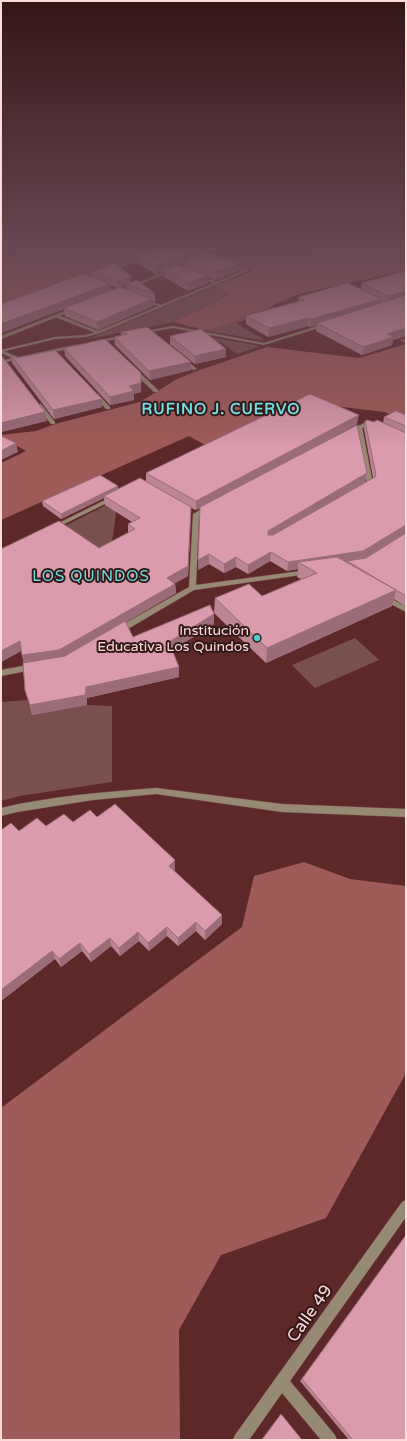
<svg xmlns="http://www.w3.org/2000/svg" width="407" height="1441" viewBox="0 0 407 1441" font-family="'Varela Round',sans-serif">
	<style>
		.green { fill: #78514f }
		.forest { fill: #9f5b59 }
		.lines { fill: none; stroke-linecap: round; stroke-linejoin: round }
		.service-casing { stroke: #774544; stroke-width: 1 }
		.pedestrian-casing { stroke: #774544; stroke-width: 1 }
		.minor-casing { stroke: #774544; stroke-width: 1 }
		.service { fill: #968a74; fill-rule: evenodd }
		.pedestrian { fill: #968a74; fill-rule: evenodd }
		.minor { fill: #968a74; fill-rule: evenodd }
		.wall { fill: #bb8594; fill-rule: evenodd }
		.shaded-wall { fill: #996c78 }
		.building { fill: #da9bac; stroke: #996c78 }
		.poi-dot { fill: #51ccd5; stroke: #321a19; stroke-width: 1.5 }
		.labels { text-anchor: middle; stroke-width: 4; stroke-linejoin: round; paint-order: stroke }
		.poi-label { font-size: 14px; fill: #fddbd9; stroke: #321a19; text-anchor: end }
		.far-district-label { font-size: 15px; font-weight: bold; letter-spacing: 1px; fill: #71dde5; stroke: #321a19 }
		.neighbourhood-label { font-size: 15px; letter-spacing: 1px; fill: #71dde5; stroke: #321a19 }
		.near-street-label { font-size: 17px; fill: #fddbd9; stroke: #321a19 }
	</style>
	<rect width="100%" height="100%" fill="#5d2828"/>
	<path class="green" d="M 215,286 L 231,293 L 174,322 L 88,339 Z
		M 271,306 L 280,310 L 236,323 L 261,338 L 263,340 L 207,331 Z
		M 209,337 L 260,346 L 237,354 L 221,342 L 211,344 Z
		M 118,499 L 110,557 L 61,528 Z
		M 355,638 L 379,660 L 315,688 L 292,665 Z
		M 27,700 L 32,715 L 87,705 L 112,706 L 112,782 L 20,796 L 1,801 L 1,702 Z"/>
	<path class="forest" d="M 224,246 L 202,253 L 186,249 L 164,249 L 1,307 L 1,255 L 29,247 Z
		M 329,246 L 406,246 L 406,270 L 299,294 L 258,312 L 207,331 L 174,322 L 230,294 L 215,286 L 252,271 L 216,258 L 234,253 L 303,254 Z
		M 406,338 L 406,422 L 385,412 L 334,406 L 205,445 L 189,436 L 1,520 L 1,463 L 26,451 L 1,437 L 1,435 L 36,431 L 55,424 L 140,402 L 177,379 L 197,371 L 267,347 L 359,358 L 406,344 L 399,340 Z
		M 304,862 L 350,879 L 406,886 L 406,1073 L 326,1218 L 221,1255 L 179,1330 L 180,1440 L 1,1440 L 1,1108 L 242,927 L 254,876 Z"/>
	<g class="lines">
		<defs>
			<path id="service" d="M 98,331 L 100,331 L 100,333 L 86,337 L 55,339 L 1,352 L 1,350 L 55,337 L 86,335 Z
				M 381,595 L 385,595 L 406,607 L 406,612 L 381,599 L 380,597 Z"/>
			<path id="pedestrian" d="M 228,264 L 247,270 L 248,271 L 246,272 L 227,266 Z
				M 199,276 L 218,282 L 219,283 L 217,284 L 198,278 Z
				M 143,299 L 161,305 L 162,306 L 160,307 L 142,301 L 142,299 Z
				M 55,315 L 59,315 L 100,332 L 96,333 L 55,317 Z
				M 181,359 L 185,359 L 197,369 L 193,370 L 181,361 Z
				M 131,368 L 135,368 L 158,390 L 158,392 L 154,392 L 131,370 Z
				M 94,394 L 98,394 L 110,407 L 110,409 L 106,409 L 94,396 Z
				M 37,404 L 41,404 L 55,422 L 55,424 L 51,424 L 36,405 Z
				M 359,425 L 362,427 L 373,484 L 365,489 L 362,487 L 367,483 L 356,427 Z
				M 406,1200 L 406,1217 L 290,1381 L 335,1435 L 337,1440 L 321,1440 L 282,1393 L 249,1440 L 233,1440 L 235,1435 L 402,1202 Z"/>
			<path id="minor" d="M 146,256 L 149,257 L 81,282 L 78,281 Z
				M 172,269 L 175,270 L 116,294 L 113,293 Z
				M 245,270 L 248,271 L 100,333 L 96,332 Z
				M 73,308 L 77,309 L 1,339 L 1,336 Z
				M 324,324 L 328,325 L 264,345 L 173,328 L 143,333 L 141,332 L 173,326 L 264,343 Z
				M 124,335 L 126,335 L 126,337 L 96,343 L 94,342 Z
				M 75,345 L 77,345 L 77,347 L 1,363 L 1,361 L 12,358 L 1,353 L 1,350 L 18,357 Z
				M 366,422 L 378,425 L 375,427 L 367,426 L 351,434 L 346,433 Z
				M 113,496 L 116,498 L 115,499 L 56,528 L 54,529 L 51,527 Z
				M 210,505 L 212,506 L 212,508 L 199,515 L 196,585 L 308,570 L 311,572 L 308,574 L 194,590 L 121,633 L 115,633 L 114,631 L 115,629 L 189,587 L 193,514 Z
				M 34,664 L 37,665 L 38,667 L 37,669 L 1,676 L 1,670 Z
				M 156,788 L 282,804 L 406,809 L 406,817 L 282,812 L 156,794 L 93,800 L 17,812 L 1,816 L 1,808 C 51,796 104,792 156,788 Z"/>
		</defs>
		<use href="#service" class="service-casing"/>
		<use href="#pedestrian" class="pedestrian-casing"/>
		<use href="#minor" class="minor-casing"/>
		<use href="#service" class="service"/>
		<use href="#pedestrian" class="pedestrian"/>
		<use href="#minor" class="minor"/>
	</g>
	<path class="wall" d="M 178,248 L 200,249 L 200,255 L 238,264 L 238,271 L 216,280 L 208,277 L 208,283 L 188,291 L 164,277 L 164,271 L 156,274 L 137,263 L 136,255 ZM 183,263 L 183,267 L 178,265 Z
		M 406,271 L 406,336 L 393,340 L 392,345 L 362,355 L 316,331 L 317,325 L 310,327 L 308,326 L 268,337 L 246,324 L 246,316 L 298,301 L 299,297 L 361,289 L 362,283 Z
		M 92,272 L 131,276 L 131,283 L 155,294 L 155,302 L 152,301 L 153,306 L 98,330 L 65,316 L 64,309 L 1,333 L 92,278 ZM 110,285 L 118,288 L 111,291 ZM 127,285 L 128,290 L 121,288 Z
		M 121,332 L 191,362 L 191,370 L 150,380 L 115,345 L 114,337 L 121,336 Z
		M 170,336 L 226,349 L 226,357 L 195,364 L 170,344 Z
		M 64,348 L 141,382 L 141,392 L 134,394 L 134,400 L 110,405 L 65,356 Z
		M 11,355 L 102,399 L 102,407 L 54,419 L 12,363 Z
		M 406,415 L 406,533 L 365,558 L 406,533 L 406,607 L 394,599 L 392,606 L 266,663 L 214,613 L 215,598 L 262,596 L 301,579 L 297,577 L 298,569 L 287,571 L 270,561 L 248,574 L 236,567 L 224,573 L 209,564 L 198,570 L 200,508 L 196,510 L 191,508 L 188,576 L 175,583 L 176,593 L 126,622 L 133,637 L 214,624 L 172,650 L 179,677 L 87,698 L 87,705 L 32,715 L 25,690 L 24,663 L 21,651 L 1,662 L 1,549 L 99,548 L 128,533 L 128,524 L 132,522 L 105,505 L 104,498 L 61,519 L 43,506 L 42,501 L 118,489 L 146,481 L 146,473 L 357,424 L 307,451 L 367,473 L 365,482 L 373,478 L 364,429 L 365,421 L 383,423 L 384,417 Z
		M 97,817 L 175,869 L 174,871 L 222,924 L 205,940 L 196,931 L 178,946 L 167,936 L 149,951 L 139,941 L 120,956 L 111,946 L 91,962 L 82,951 L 61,967 L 55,959 L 1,1001 L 19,831 L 73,822 Z
		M 406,1235 L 406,1440 L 349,1440 L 300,1381 Z
		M 281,1414 L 302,1440 L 261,1440 Z"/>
	<path class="shaded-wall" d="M 1,246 L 11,246 L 1,249 Z
		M 200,249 L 200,256 L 183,262 L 183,263 L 165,270 L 164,269 L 164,271 L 156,274 L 156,266 Z
		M 238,264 L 238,271 L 216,280 L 216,272 Z
		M 208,275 L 208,283 L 188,291 L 188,283 Z
		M 131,276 L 131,283 L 127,284 L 127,285 L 119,288 L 118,281 Z
		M 110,284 L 111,292 L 64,308 L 64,309 L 1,333 L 1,324 Z
		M 406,291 L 406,296 L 387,304 L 388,296 Z
		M 152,299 L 153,306 L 98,330 L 97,322 Z
		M 381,299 L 380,306 L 317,323 L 317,325 L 310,327 L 311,319 Z
		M 309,318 L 308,326 L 268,337 L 269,328 Z
		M 406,328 L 406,336 L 393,340 L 392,345 L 362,355 L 363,347 L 387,334 Z
		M 226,349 L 226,357 L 195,364 L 195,356 Z
		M 191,362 L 191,370 L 150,380 L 149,371 Z
		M 141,373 L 141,392 L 134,394 L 134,400 L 110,405 L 110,397 L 129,386 Z
		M 102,399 L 102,407 L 54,419 L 53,410 Z
		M 45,412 L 47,421 L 2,432 L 1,423 Z
		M 359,415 L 357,424 L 196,510 L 196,501 Z
		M 16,443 L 18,452 L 1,460 L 1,451 Z
		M 367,473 L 365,482 L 267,540 L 268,531 Z
		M 118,486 L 118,491 L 104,496 L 104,498 L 61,519 L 61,514 Z
		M 191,507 L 191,516 L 188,576 L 167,588 L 167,578 Z
		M 406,525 L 406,533 L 361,561 L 347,561 L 346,563 L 298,562 L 298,569 L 287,571 L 288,562 Z
		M 271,552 L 270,561 L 248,574 L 248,565 Z
		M 209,554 L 209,564 L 198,570 L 198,560 Z
		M 236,557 L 236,567 L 224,573 L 224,564 Z
		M 175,584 L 176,593 L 60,660 L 24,665 L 22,655 Z
		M 396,590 L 392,606 L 266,663 L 267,648 Z
		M 214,614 L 214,624 L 170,652 L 169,642 Z
		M 20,641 L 22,650 L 1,662 L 1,651 Z
		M 179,667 L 179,677 L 87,698 L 87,705 L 32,715 L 30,705 L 86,687 Z
		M 175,860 L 175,869 L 169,875 L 169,866 Z
		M 222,915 L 222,924 L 205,940 L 205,931 Z
		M 196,922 L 196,931 L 178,946 L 178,938 Z
		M 167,927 L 167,936 L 149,951 L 148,943 Z
		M 138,932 L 139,941 L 120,956 L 119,948 Z
		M 110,938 L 111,946 L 91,962 L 89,954 Z
		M 80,943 L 82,951 L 61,967 L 59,959 Z
		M 52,951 L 55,959 L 1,1001 L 1,990 Z"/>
	<path class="building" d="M 161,246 L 173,246 L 178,248 L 183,246 L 191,246 L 200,249 L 156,266 L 136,255 Z
		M 205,252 L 238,264 L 216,272 L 183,262 Z
		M 114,263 L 131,276 L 118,281 L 92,272 Z
		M 176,265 L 208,275 L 188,283 L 164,269 Z
		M 406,271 L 406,291 L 388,296 L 362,283 Z
		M 83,274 L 110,284 L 1,324 L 1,304 Z
		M 137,280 L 155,294 L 127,284 Z
		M 348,283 L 381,299 L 311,319 L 309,318 L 269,328 L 246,316 L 304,300 L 299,297 Z
		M 120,287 L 152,299 L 97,322 L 64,308 Z
		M 406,295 L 406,328 L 387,334 L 394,337 L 363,347 L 317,323 Z
		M 147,327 L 191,362 L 149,371 L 114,337 L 127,334 L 121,332 Z
		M 201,329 L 226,349 L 195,356 L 170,336 Z
		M 105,339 L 141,373 L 141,383 L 129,386 L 134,391 L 110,397 L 64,348 Z
		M 55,350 L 102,399 L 53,410 L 11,355 L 17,358 Z
		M 1,356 L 2,356 L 45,412 L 1,423 Z
		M 310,394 L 359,415 L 196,501 L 146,473 Z
		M 396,411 L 406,415 L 406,426 L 384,417 Z
		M 367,420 L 374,422 L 377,420 L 406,433 L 406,525 L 363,551 L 288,562 L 271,552 L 248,565 L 236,557 L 224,564 L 209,554 L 198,560 L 200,507 L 357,425 L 367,473 L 268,531 L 268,535 L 273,535 L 375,477 L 376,475 L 365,421 Z
		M 1,436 L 16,443 L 1,451 Z
		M 100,475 L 118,486 L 61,514 L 42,501 Z
		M 140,478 L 191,507 L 188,566 L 167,578 L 175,584 L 59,650 L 22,655 L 20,641 L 1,651 L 1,549 L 59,521 L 99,548 L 135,529 L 128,524 L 140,518 L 104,496 Z
		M 406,533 L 406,596 L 347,561 L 366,558 Z
		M 337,557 L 396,590 L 267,648 L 215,598 L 249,584 L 262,596 L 317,573 L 298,562 Z
		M 210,605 L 214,614 L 169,642 L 179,667 L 86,687 L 85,695 L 30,705 L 25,690 L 23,663 L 65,656 L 125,621 L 133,637 Z
		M 115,804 L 175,860 L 169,866 L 222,915 L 205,931 L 196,922 L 178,938 L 167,927 L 148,943 L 138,932 L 119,948 L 110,938 L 89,954 L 80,943 L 59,959 L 52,951 L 1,990 L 1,830 L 11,823 L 19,831 L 37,818 L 46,826 L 64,814 L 73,822 L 90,810 L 97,817 Z
		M 406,1235 L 406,1440 L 353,1440 L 302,1379 Z
		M 281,1414 L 302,1440 L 262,1440 Z"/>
	<linearGradient id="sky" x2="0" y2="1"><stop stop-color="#331616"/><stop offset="0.55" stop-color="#674853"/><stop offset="1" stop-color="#674853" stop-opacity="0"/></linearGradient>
	<rect width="407" height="448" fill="url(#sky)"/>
	<circle class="poi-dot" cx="257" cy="638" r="4"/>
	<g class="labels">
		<g class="poi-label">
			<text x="249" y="635">Institución<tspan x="249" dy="16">Educativa Los Quindos</tspan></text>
		</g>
		<g class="far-district-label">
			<text x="221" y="414">RUFINO J. CUERVO</text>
		</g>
		<g class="neighbourhood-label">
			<text x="91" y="581">LOS QUINDOS</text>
		</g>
		<g class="near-street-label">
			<text transform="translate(309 1313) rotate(-55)" y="6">Calle 49</text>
		</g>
	</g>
	<rect width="407" height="1441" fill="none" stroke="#fddbd9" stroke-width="4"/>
</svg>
